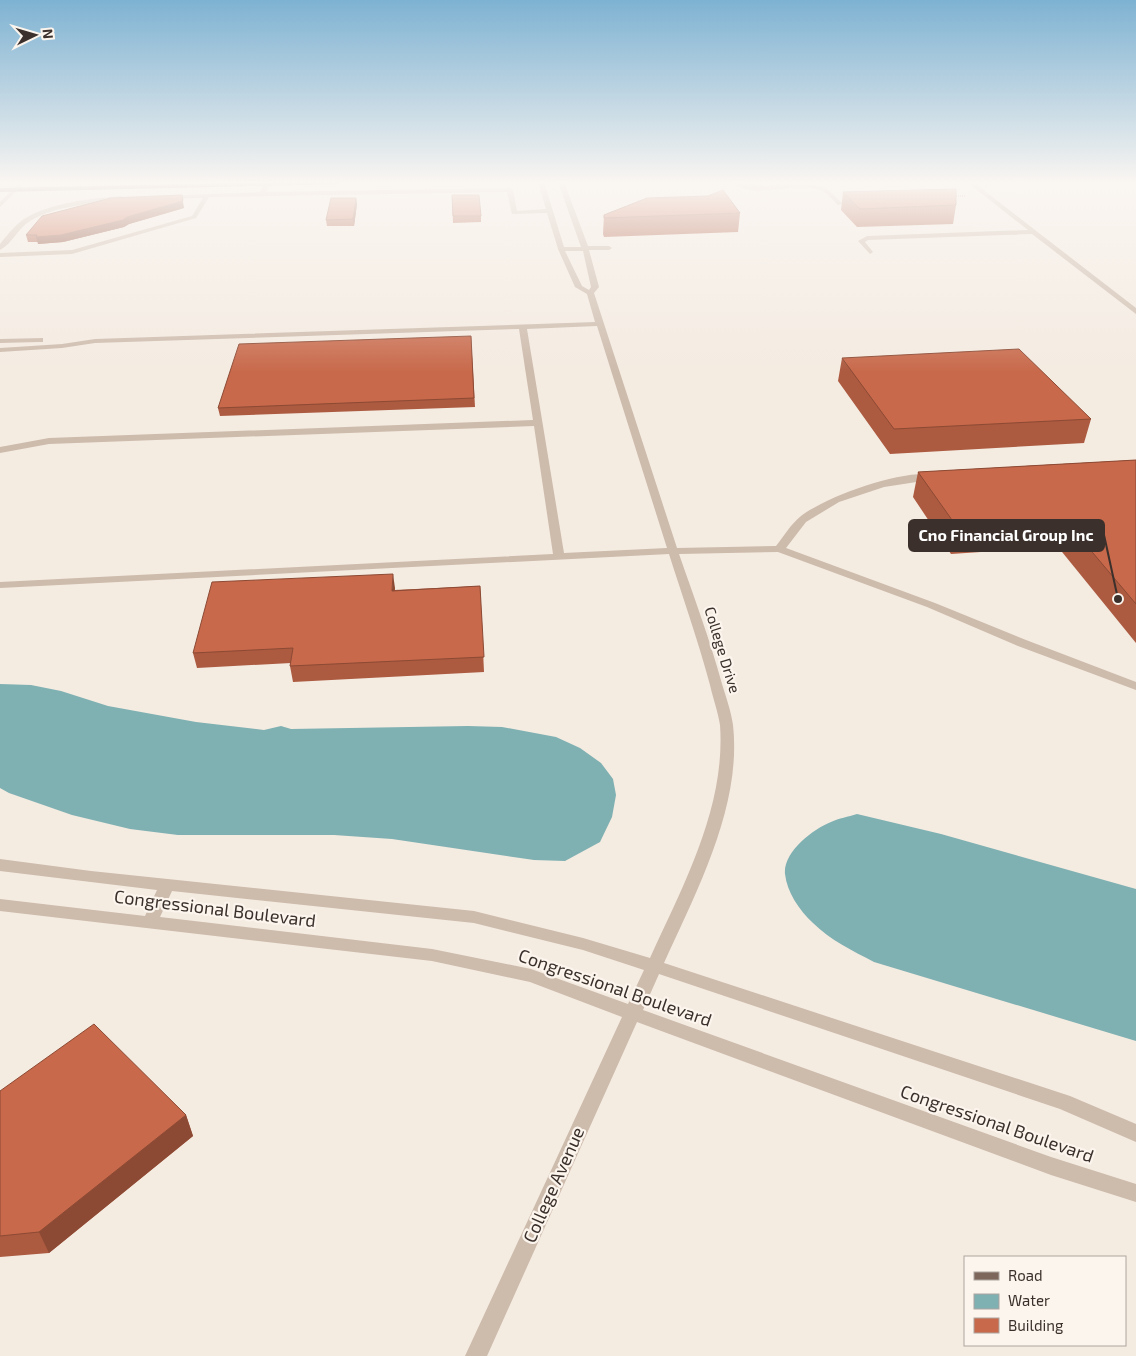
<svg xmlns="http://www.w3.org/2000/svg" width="1136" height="1356" viewBox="0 0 1136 1356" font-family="'Exo 2',sans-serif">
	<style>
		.water { fill: #7fb0b2 }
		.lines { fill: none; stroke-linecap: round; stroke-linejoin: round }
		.path { stroke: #b9a596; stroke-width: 2; stroke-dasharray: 1 1; stroke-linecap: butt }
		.minor { fill: #cdbbac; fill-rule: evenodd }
		.major { fill: #7d675c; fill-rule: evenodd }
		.wall { fill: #ac5a40 }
		.shaded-wall { fill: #8c4a34 }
		.building { fill: #c8694b; stroke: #8c4a34 }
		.labels { text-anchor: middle; stroke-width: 4.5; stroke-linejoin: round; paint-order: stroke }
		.street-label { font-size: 15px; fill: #3b302b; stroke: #fbf5ee }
		.near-street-label { font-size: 18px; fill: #3b302b; stroke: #fbf5ee }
		.leader { fill: none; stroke: #3b302b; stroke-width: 2 }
		.callout-dot { fill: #3b302b; stroke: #fbf5ee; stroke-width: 2 }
		.callout { fill: #3b302b; stroke: #3b302b; stroke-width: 2 }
		.callout-label { font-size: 16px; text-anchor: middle; font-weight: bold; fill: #fff }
	</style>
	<rect width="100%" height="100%" fill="#f4ebe1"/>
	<path class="water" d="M 0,684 L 31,685 L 61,691 L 108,706 L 196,722 L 264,730 L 281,726 L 291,729 L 468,726 L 502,727 L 556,737 L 580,748 L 601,763 L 613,779 L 616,795 L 612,817 L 600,842 L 565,861 L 534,860 L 392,839 L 334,835 L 178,835 L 130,829 L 72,815 L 9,793 L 0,788 Z
		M 857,814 L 941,834 L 1136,889 L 1136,1041 L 874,962 C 853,951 830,940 813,923 C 799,910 787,892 785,874 C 783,852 813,829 831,822 C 839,818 848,817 857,814 Z"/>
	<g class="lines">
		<path class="path" d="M 952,196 L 966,196"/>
		<path class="minor" d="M 0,182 L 7,182 L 0,186 Z
			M 20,182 L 26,182 L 0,207 L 0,202 Z
			M 265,182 L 271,182 L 266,192 L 510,188 L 513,190 L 517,211 L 546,209 L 538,182 L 544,182 L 564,247 L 581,247 L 558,182 L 564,182 L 588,246 L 609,246 L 612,248 L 609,250 L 589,250 L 599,287 L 594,293 L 677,548 L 776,546 C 784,536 791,524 801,516 C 827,496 904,468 936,475 L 936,479 L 884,487 L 839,502 L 806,522 L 786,548 L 935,603 L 1026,640 L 1136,682 L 1136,690 L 1018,646 L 927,607 L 778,552 L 679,554 C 694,597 710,640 722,684 C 726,697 731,711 733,725 C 742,806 697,890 664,963 L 1070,1096 L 1136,1124 L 1136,1142 L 1060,1109 L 659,974 L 643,1010 L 1051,1157 L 1136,1184 L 1136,1202 L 1051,1175 L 637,1022 L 487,1356 L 465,1356 L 622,1017 L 530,982 L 432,961 L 0,911 L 0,899 L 145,916 L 157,890 L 0,871 L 0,859 L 91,871 L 474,911 L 583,938 L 650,958 C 683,886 726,807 720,725 C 718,712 713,698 710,685 C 698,640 683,598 669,554 L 0,588 L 0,582 L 553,554 L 534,426 L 49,444 L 0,453 L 0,447 L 49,438 L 533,420 L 519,329 L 95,343 L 62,348 L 0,352 L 0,348 L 62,344 L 95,339 L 595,322 L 587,294 L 575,287 L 558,249 L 547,213 L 512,214 L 507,192 L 209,197 L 196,218 L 72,254 L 0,257 L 0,253 L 72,250 L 192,216 L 203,198 L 165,199 L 163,196 L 260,192 ZM 565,251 L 583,251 L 591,287 L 589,290 L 582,286 ZM 597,326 L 667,548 L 564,553 L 527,329 ZM 172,891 L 474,923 L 583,950 L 644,970 L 628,1004 L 531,969 L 432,949 L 160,917 Z
			M 732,182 L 766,186 L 800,182 L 826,188 L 843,204 L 838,205 C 833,201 827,192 820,190 C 793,180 756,202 732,182 Z
			M 967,182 L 973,182 L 1136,308 L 1136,314 L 1032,234 L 868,240 L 865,242 L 873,252 L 870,254 L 858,241 L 867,236 L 1028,230 Z
			M 122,196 L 124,199 C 93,205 58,204 30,221 C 18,228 12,244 0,250 L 0,244 C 7,235 15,225 24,219 C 49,203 93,198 122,196 Z
			M 43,338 L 43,342 L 40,342 L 0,343 L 0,339 Z"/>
		<path class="major" d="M 275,182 L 340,182 L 337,184 L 0,192 L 0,188 Z"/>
	</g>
	<path class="wall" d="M 843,192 L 956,205 L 953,224 L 857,227 L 841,210 Z
		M 452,195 L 481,216 L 481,222 L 453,223 Z
		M 356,198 L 357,204 L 354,226 L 327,226 L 326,220 Z
		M 184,208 L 129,224 L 124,227 L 63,242 L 38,244 L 38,242 L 28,242 L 26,235 Z
		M 740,213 L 738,232 L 604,237 L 603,234 L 604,215 Z
		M 471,336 L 475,407 L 220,416 L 218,408 Z
		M 842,358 L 1091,419 L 1084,443 L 890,454 L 838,381 Z
		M 1136,460 L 1136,643 L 1058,547 L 951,554 L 913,497 L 918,472 Z
		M 480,586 L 484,672 L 293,682 L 290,666 L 291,663 L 197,668 L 193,653 L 395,588 L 394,590 Z
		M 0,1091 L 186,1115 L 193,1136 L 49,1253 L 0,1257 Z"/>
	<path class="shaded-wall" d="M 182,195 L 184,208 L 129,224 L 124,227 L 63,242 L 38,244 L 36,237 L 127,217 Z
		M 356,198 L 357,204 L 354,226 L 353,219 Z
		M 393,574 L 395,588 L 394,605 L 392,591 Z
		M 186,1115 L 193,1136 L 49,1253 L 39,1232 Z"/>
	<path class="building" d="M 956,189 L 956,205 L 860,209 L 843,192 Z
		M 723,190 L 740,213 L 604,218 L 604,215 L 647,198 L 708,196 Z
		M 182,195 L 183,201 L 127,217 L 123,220 L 61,235 L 36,237 L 37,235 L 26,235 L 42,216 L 111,198 Z
		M 452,195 L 479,195 L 481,216 L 453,216 Z
		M 331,198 L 356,198 L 353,219 L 326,220 Z
		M 471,336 L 474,398 L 218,408 L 239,344 Z
		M 1019,349 L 1091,419 L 894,429 L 842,358 Z
		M 1136,460 L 1136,604 L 1066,521 L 957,527 L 918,472 Z
		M 393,574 L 392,591 L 480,586 L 484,657 L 290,666 L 293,648 L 193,653 L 212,582 Z
		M 94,1024 L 186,1115 L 39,1232 L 0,1236 L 0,1091 Z"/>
	<linearGradient id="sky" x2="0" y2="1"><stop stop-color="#7eb2d2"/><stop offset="0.49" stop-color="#faf6f2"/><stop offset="1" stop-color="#faf6f2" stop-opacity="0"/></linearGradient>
	<rect width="1136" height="372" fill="url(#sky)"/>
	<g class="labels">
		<g class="street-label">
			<text transform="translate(722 650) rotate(73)" y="5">College Drive</text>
		</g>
		<g class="near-street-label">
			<text transform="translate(215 909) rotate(7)" y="6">Congressional Boulevard</text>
			<text transform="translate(615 988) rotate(19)" y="6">Congressional Boulevard</text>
			<text transform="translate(997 1124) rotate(19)" y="6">Congressional Boulevard</text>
			<text transform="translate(554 1185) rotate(-66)" y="6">College Avenue</text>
		</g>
	</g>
	<path class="leader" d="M1118 599L1104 535"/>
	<circle class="callout-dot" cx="1118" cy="599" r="5"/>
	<rect class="callout" x="909" y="520" width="195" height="31" rx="5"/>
	<g class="callout-label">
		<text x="1006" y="541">Cno Financial Group Inc</text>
	</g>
	<rect x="964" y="1256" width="162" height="90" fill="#fbf5ee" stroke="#aea6a0"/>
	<rect x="974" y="1272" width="25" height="8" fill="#7d675c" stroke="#aea6a0"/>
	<text x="1008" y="1281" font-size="15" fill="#3b302b">Road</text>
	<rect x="974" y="1294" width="25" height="15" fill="#7fb0b2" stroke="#aea6a0"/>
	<text x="1008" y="1306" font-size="15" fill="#3b302b">Water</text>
	<rect x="974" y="1318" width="25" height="15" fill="#c8694b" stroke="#aea6a0"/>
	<text x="1008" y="1331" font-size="15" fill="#3b302b">Building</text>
	<g transform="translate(35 35) rotate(85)" stroke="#fbf5ee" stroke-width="4" paint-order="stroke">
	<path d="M0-4L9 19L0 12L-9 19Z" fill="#3b302b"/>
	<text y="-8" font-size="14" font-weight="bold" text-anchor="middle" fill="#3b302b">N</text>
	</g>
</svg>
